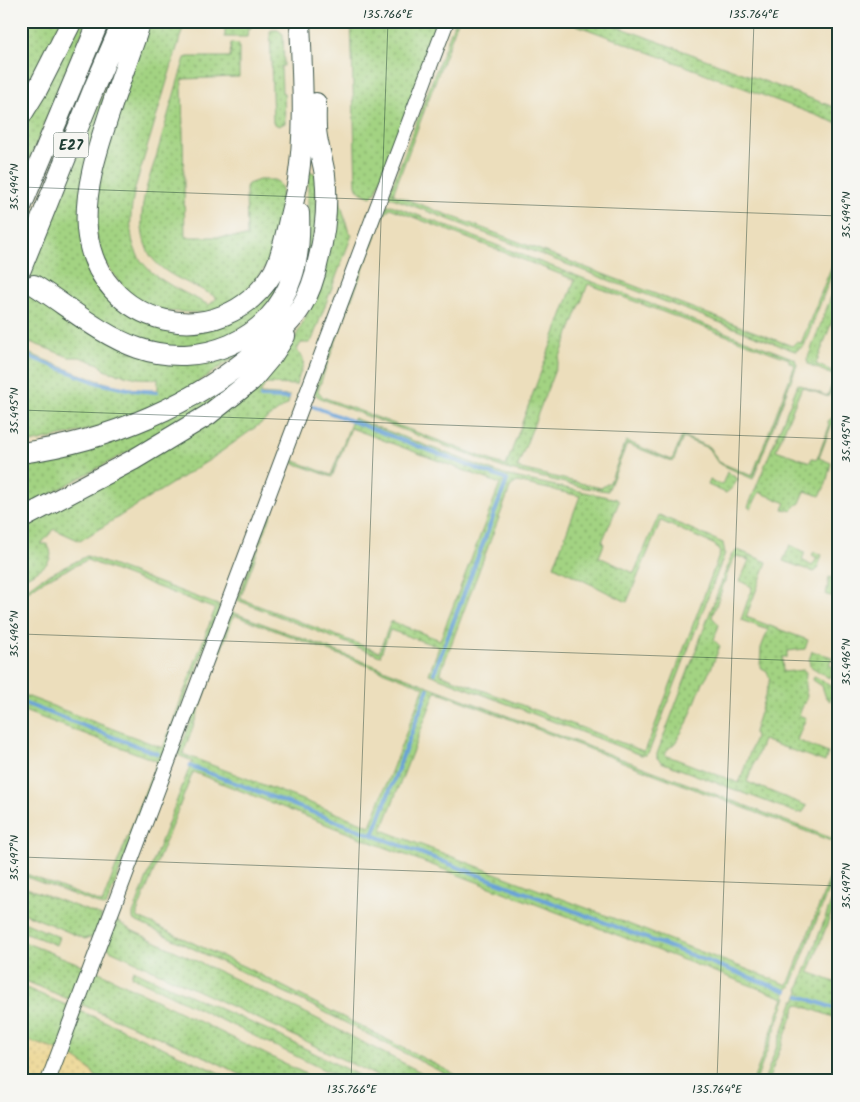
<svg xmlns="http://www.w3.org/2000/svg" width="860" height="1102" viewBox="0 0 860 1102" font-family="Kalam,sans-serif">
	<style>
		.grass { fill: url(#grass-dots); stroke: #61885b; fill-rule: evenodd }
		.sand { fill: url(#sand-dots); stroke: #868c69 }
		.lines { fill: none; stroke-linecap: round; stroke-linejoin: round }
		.stream { stroke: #69a2d8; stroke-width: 4 }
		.minor-casing { stroke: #3e5548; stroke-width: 16 }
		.highway-casing { stroke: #3e5548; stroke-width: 22 }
		.minor { stroke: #fff; stroke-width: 14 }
		.highway { stroke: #fff; stroke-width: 20 }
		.ticks { fill: none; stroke: #1f3d34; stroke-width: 1; stroke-opacity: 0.45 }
		.labels { text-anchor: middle; stroke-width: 5; stroke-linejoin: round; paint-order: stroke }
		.shield { fill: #f6f6f2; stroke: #60746d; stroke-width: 1 }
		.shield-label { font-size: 15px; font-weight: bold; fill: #1f3d34 }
		.neatline { fill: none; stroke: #1f3d34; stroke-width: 2 }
		.ticks-label { font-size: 12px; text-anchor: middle; fill: #1f3d34 }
	</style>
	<defs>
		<pattern id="grass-dots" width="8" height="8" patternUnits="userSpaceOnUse" patternTransform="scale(1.25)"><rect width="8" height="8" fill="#a3d382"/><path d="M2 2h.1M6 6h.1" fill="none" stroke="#84ac6b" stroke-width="1.8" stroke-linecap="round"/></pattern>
		<pattern id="sand-dots" width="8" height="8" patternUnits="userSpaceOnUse" patternTransform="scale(1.25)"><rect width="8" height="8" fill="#eeda9e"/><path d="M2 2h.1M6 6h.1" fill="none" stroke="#ccbc89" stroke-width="1.8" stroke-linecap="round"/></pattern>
	</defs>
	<rect width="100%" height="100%" fill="#f6f6f2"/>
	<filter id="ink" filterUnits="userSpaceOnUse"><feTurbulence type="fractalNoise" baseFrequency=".02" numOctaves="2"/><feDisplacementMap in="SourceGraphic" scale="10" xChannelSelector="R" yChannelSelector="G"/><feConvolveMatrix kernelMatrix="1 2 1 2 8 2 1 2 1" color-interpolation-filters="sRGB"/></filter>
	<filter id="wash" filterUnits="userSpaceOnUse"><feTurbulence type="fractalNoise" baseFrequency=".0096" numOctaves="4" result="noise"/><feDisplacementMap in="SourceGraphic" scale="20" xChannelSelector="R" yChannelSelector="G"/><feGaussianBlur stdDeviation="1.12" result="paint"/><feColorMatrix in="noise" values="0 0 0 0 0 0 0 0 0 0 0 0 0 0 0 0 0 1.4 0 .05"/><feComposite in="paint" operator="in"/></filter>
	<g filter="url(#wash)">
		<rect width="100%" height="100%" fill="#ecdebc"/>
		<path class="grass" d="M 21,21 L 63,21 L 21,103 Z
			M 79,21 L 87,21 L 21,181 L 21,130 Z
			M 147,21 L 185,21 L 135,188 C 119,264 149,275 209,305 L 217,298 C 196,284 165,278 150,255 C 143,243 141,227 142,214 C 143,193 151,174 157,154 C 166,122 175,90 185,58 L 188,57 L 230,57 L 231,43 L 239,44 L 239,77 L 183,79 L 182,84 L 185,237 L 247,237 L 246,187 L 248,184 L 259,180 L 274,180 L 278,182 L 282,189 L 280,221 L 268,264 L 239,298 L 206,313 L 160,311 L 127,293 L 104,261 L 95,231 L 99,171 Z
			M 225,21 L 251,21 L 251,28 L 248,29 L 247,37 L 225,37 Z
			M 351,21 L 440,21 L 376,192 L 371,197 C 364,194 358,193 356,185 Z
			M 455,21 L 458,21 L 393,194 L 792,346 L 796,342 L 801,343 L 839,248 L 839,255 L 804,346 L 796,351 L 792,350 L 390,197 L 389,194 Z
			M 566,21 L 603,21 L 839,109 L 839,124 Z
			M 272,30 L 278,30 L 283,34 L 284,66 L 281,66 L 282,92 L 284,93 L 285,123 L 279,126 L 273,123 L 270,31 Z
			M 108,84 L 110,85 L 88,265 L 175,330 L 281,278 L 273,299 L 248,325 L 212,343 L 127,352 L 256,343 L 185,391 L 110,425 L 21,445 L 21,293 L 106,86 ZM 30,342 L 69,357 L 80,357 L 99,364 L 106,371 L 138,378 L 158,379 L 158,390 C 111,391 68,369 26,352 Z
			M 310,171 L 316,174 L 317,221 L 304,281 L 301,283 L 300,282 L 308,214 L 308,175 Z
			M 339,198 L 349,233 L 352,235 L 312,340 L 309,343 L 301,343 L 297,350 L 304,362 L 296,385 L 265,384 L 260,394 L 290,396 L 288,404 L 211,459 L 80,541 L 54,529 L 41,544 L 47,544 C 61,564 33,572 21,580 L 21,525 L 282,357 L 295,338 L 317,294 L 334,200 Z
			M 391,205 L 795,359 L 797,365 L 753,479 L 718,463 L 708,448 L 683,438 L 673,462 L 627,444 L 608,491 L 586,488 L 506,469 L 322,399 L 316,395 L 314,392 L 381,214 L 387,206 ZM 390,208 L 575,280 L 506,466 L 323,397 L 318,391 L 326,367 L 383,216 ZM 588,284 L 789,359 L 789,362 L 795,365 L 752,476 L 719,462 L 709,447 L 682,436 L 672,460 L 626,441 L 610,482 L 601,488 L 517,468 Z
			M 839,276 L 839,303 L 816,364 L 839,374 L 839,378 L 808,364 L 807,360 Z
			M 249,370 L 197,414 L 21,510 L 21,460 Z
			M 833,383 L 839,386 L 834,385 L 828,397 L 802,387 L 776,450 L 810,462 L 812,458 L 817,459 L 829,427 L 828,421 L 832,418 L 839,422 L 839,423 L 833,421 L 819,458 L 831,463 L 826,484 L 820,496 L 805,491 L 800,503 L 795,506 L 792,511 L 783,509 L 786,503 L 759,492 L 751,509 L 748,507 L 798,384 L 827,396 Z
			M 353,418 L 504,475 L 617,499 L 619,502 L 602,542 L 604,544 L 599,557 L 634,573 L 659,515 L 723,543 L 725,553 L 649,752 L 646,755 L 641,755 L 429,674 L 439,647 L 390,630 L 380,656 L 237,600 L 290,459 L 331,475 ZM 351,428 L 500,484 L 440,640 L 391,621 L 379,652 L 241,599 L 241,596 L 291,462 L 332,477 ZM 517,482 L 580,496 L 554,566 L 627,602 L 661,521 L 715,545 L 720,553 L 646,749 L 643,751 L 440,674 L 511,486 Z
			M 727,472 L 738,479 L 732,488 L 726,493 L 708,485 L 710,480 L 722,485 Z
			M 790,545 L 805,552 L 802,560 L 812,566 L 817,558 L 812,555 L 814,552 L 822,555 L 817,570 L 814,572 L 783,561 Z
			M 738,550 L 767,562 L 746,617 L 808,640 L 805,649 L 787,651 L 787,657 L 782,657 L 783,672 L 804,670 L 806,672 L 805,687 L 807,696 L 799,715 L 806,718 L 797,740 L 828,753 L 825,762 L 763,740 L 747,782 L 807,806 L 803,812 L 797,813 L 661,762 L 657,758 L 657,754 L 732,554 ZM 737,556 L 749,560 L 740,581 L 752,587 L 741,620 L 768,630 L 761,648 L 760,667 L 767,671 L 770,680 L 754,732 L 755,738 L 739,783 L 665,755 L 667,750 L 675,743 L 687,723 L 703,682 L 710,671 L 720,646 L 714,640 L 719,625 L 712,617 L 732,561 Z
			M 87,556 L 218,605 L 220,607 L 106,907 L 21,875 L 21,872 L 102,903 L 157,761 L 21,710 L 21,694 L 163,748 L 215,609 L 87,560 L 41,582 L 21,596 L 21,593 L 40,579 Z
			M 829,577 L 839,580 L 837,597 L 826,595 Z
			M 232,612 L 839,841 L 839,844 L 436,691 L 382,830 L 788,985 L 839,855 L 839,862 L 791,987 L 789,987 L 785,996 L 787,997 L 756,1081 L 753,1081 L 784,998 L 371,842 L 193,772 L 137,913 L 137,917 L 245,967 L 468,1081 L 459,1081 L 305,1002 L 133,920 L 133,914 L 192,761 L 178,755 ZM 234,615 L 424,687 L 370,826 L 183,754 Z
			M 812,651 L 832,657 L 829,665 L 833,667 L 829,678 L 810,666 L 809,660 Z
			M 814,676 L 829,684 L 833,690 L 830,701 L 826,698 L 822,686 L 813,680 Z
			M 21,886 L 102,916 L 95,936 L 85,939 L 21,912 Z
			M 836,898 L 839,899 L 839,901 L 836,901 L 809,972 L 839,984 L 839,1019 L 797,1004 L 768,1081 L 764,1081 L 794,1000 L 796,1000 L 800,991 L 798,990 L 832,900 Z
			M 21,921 L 59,937 L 56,945 L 21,931 Z
			M 117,921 L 129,929 L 300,1010 L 438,1081 L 387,1081 L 274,1026 L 110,950 L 107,946 Z
			M 21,941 L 97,971 L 320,1081 L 253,1081 L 208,1058 L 21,979 Z
			M 133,970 L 272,1032 L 370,1081 L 347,1081 L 131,976 Z
			M 21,986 L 111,1024 L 237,1081 L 99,1081 L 91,1070 L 21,1038 Z"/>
		<path class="sand" d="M 21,1038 C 52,1050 78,1051 99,1081 L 21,1081 Z"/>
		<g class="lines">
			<path class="stream" d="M 25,355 L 98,383 L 133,390 L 157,392
				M 261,397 L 288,398
				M 312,406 L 507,480 L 434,673
				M 21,702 L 158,754
				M 190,766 L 786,991
				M 373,835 L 428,689
				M 800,996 L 839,1010"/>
		</g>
	</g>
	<g filter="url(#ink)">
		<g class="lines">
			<defs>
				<path id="minor" d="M 48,1081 L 447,21"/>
				<path id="highway" d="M 141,21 C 131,51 120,81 110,111 C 98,148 84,188 87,229 C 96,328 223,358 274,271 C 282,256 285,237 289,220 C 292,207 296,193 298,180 C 306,127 302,74 300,21
					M 21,116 L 37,90 L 72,21
					M 21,207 L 99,21
					M 21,269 L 94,88 L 123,21
					M 34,285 C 68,306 100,335 138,348 C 199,369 271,342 292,277 C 299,256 300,235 299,213
					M 21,453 C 109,441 197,404 264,345 C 277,334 292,322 301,307 C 309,294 315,277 318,261 C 325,234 328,202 325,175 C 323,162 319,150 317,137 C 315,126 316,114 316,103
					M 21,519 L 133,460 L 208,415 L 251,381 L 272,356 L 285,336"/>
			</defs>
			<use href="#minor" class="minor-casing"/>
			<use href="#highway" class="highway-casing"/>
			<use href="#minor" class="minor"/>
			<use href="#highway" class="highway"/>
		</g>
	</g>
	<path class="ticks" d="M 21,67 L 23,21M 21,187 L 839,216M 21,410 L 839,439M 21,634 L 839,662M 21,857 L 839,886M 351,1081 L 388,21M 717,1081 L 754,21"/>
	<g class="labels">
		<rect class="shield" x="53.5" y="132.5" width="35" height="25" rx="4"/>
		<g class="shield-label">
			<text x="71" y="150">E27</text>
		</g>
	</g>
	<rect width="860" height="1102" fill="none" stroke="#f6f6f2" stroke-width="55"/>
	<rect x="28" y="28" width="804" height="1046" class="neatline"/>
	<g class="ticks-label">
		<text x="388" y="18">135.766°E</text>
		<text x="754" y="18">135.764°E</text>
		<text transform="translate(14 187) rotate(-90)" y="4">35.494°N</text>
		<text transform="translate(846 215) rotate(-90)" y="4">35.494°N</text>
		<text transform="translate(14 411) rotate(-90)" y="4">35.495°N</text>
		<text transform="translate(846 439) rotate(-90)" y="4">35.495°N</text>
		<text transform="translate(14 634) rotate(-90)" y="4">35.496°N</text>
		<text transform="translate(846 662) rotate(-90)" y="4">35.496°N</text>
		<text transform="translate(14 858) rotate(-90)" y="4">35.497°N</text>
		<text transform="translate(846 886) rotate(-90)" y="4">35.497°N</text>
		<text x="352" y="1093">135.766°E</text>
		<text x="717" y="1093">135.764°E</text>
	</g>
</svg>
